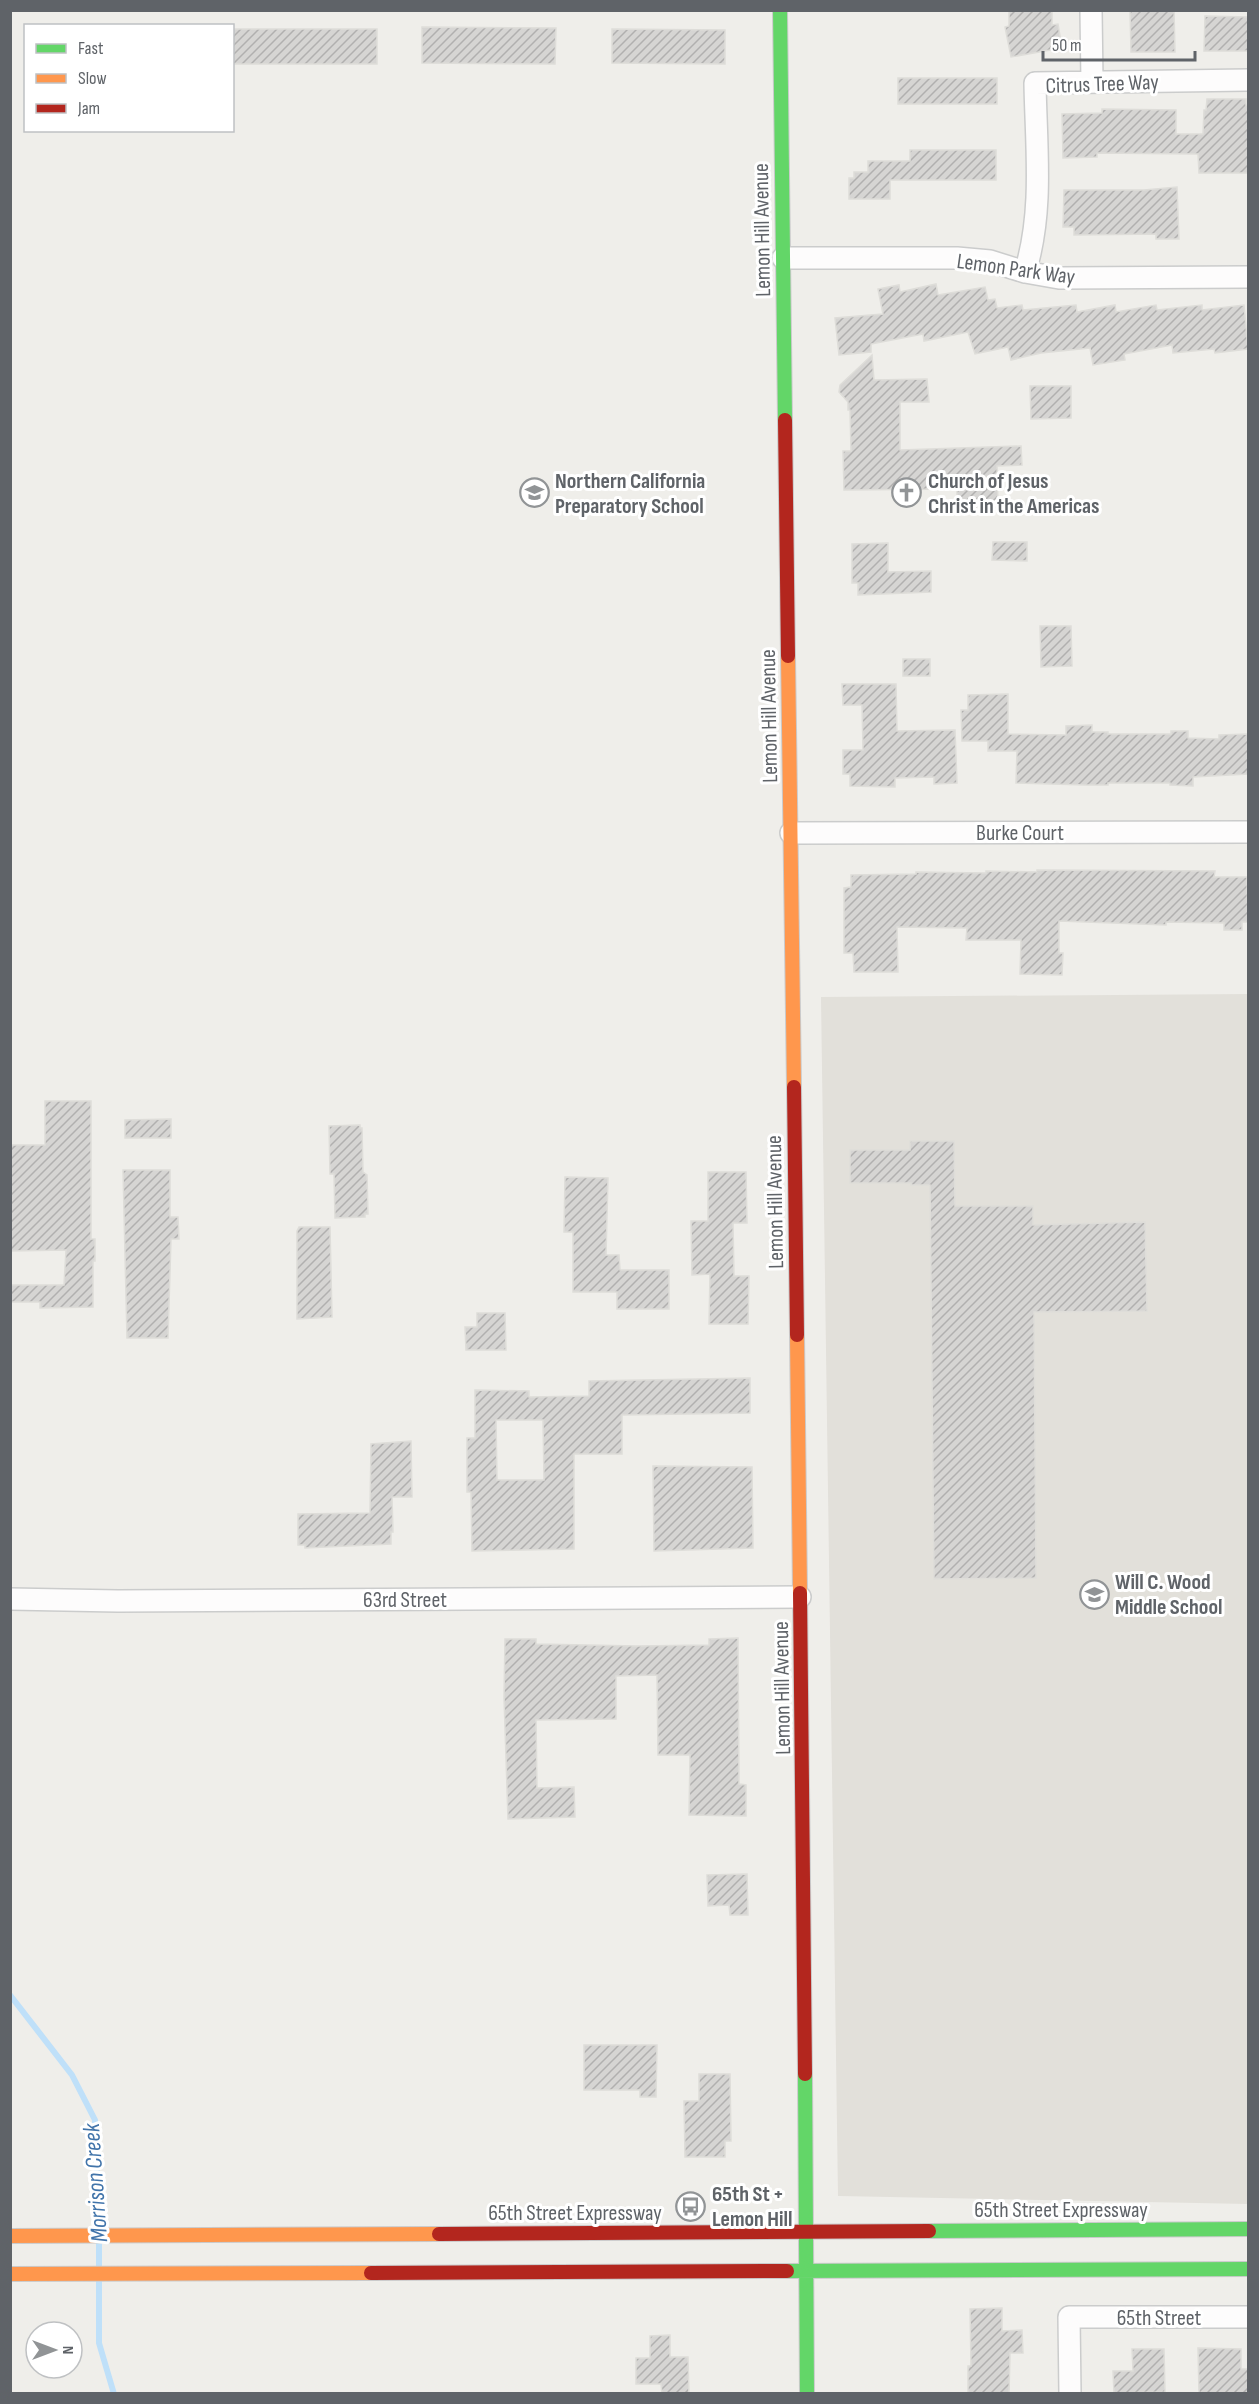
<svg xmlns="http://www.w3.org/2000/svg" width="1259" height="2404" viewBox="0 0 1259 2404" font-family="'Sofia Sans Condensed',sans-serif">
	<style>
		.education { fill: #e2e0da }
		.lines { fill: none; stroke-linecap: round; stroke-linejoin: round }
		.stream { stroke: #bfe0f9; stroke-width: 6 }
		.building { fill: url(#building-hatch); stroke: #deddd9; stroke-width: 1.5; fill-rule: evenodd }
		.street-casing { stroke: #cbcccc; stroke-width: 24 }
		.fast-casing { stroke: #cacacb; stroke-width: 16 }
		.slow-casing { stroke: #cacacb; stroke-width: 16 }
		.jam-casing { stroke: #cacacb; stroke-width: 16 }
		.street { stroke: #fdfcfc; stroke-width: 21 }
		.fast { stroke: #63d668; stroke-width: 14 }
		.slow { stroke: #ff974d; stroke-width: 14 }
		.jam { stroke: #b3261e; stroke-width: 14 }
		.labels { text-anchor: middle; stroke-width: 6; stroke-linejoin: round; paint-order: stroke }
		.street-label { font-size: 22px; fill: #5f6368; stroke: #fff }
		.poi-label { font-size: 22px; font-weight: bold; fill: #5f6368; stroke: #fff; text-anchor: start }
		.water-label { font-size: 24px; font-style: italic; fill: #4174aa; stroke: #fff }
	</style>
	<defs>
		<pattern id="building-hatch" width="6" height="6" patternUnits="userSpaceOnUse" patternTransform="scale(1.5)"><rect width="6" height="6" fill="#d6d5d3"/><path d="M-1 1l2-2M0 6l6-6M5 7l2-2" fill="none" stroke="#b1b0af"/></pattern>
	</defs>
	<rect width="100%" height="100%" fill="#efeeea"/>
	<path class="education" d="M 1248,994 L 1248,2204 L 838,2196 L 821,997 Z"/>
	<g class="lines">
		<path class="stream" d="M 10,1995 L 72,2075 L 95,2120 L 99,2227
			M 99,2243 L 99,2266
			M 99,2282 L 99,2343 L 114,2394"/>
	</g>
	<path class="building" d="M 1009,10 L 1052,10 L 1052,25 L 1058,24 L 1062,48 L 1011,57 L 1005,27 L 1009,26 Z
		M 1130,10 L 1174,10 L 1175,52 L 1131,52 Z
		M 1205,16 L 1248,17 L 1248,51 L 1204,51 Z
		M 422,27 L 556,28 L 555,64 L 422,63 Z
		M 232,29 L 377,29 L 377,64 L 232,64 Z
		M 612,29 L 725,30 L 725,64 L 612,63 Z
		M 898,78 L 997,78 L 997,104 L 898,104 Z
		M 1207,99 L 1246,99 L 1246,105 L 1248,105 L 1248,173 L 1199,173 L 1198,154 L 1097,153 L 1097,157 L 1063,158 L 1062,114 L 1102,113 L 1102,109 L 1176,110 L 1176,134 L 1203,134 L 1204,110 L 1206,110 Z
		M 910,150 L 996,150 L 996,180 L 890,180 L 890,199 L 849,199 L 849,178 L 854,178 L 854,172 L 868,172 L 868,161 L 910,161 Z
		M 1177,187 L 1179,239 L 1156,239 L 1156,234 L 1074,235 L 1074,227 L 1063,227 L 1064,190 L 1144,190 Z
		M 936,284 L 938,295 L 985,287 L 988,300 L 995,299 L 997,308 L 1022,305 L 1023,310 L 1076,305 L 1077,312 L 1115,305 L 1116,312 L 1156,305 L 1157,310 L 1202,305 L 1202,310 L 1244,305 L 1248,349 L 1215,353 L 1214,349 L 1173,353 L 1172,345 L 1124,354 L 1125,360 L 1093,365 L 1090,348 L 1041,353 L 1011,360 L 1008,347 L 975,354 L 968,332 L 924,341 L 923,334 L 871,344 L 871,352 L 839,355 L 835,318 L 883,314 L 878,289 L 899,285 L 900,292 Z
		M 872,355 L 874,380 L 927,379 L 929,402 L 900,402 L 900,450 L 1021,446 L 1022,465 L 997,466 L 998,507 L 957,507 L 957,489 L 844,490 L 843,451 L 851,451 L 850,410 L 848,410 L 848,402 L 839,392 L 840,385 Z
		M 1030,386 L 1071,386 L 1071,418 L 1031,419 Z
		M 993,542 L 1027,542 L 1027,561 L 992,560 Z
		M 888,543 L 888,572 L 931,571 L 931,592 L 858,595 L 858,583 L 852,583 L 852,544 Z
		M 1040,626 L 1071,626 L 1072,666 L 1041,667 Z
		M 903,659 L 930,659 L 930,676 L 903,676 Z
		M 842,684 L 896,684 L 897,731 L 955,730 L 957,783 L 934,784 L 934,777 L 895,778 L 895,787 L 850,786 L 850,774 L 843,774 L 843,750 L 863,750 L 862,705 L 843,705 Z
		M 1008,694 L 1008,734 L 1066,735 L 1066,726 L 1092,725 L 1092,732 L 1108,732 L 1108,734 L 1171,734 L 1171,731 L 1188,731 L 1188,738 L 1219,739 L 1219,735 L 1248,734 L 1248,774 L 1193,777 L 1193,786 L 1170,785 L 1170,783 L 1108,783 L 1108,785 L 1086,785 L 1016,783 L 1017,751 L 988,751 L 988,741 L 962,741 L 961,710 L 968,710 L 968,695 Z
		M 1037,870 L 1215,871 L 1214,877 L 1247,877 L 1248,922 L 1242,922 L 1242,930 L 1224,930 L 1224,923 L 1166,922 L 1166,925 L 1059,921 L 1059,953 L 1063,953 L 1062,975 L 1020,974 L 1021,940 L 966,940 L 967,928 L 897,927 L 898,972 L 854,972 L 853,953 L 844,953 L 844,888 L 851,887 L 851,875 L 916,874 L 916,872 L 986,873 L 986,871 L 1037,872 Z
		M 45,1101 L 91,1101 L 91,1239 L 95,1239 L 95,1261 L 93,1261 L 93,1307 L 40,1308 L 40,1302 L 10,1302 L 10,1285 L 64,1285 L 66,1250 L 10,1251 L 10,1145 L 45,1145 Z
		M 171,1119 L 171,1138 L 125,1138 L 125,1120 Z
		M 360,1125 L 360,1128 L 362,1128 L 363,1172 L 367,1175 L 368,1214 L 365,1214 L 365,1217 L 335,1218 L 334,1174 L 330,1174 L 329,1126 Z
		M 910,1141 L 954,1141 L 955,1206 L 1033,1206 L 1033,1225 L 1145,1222 L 1147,1311 L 1034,1312 L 1036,1578 L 934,1579 L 930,1185 L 911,1185 L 911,1183 L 850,1183 L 850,1150 L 910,1150 Z
		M 123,1170 L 170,1170 L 170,1217 L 178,1217 L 179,1239 L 171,1239 L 168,1338 L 127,1338 Z
		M 708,1172 L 746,1172 L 747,1223 L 733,1223 L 734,1276 L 749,1276 L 748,1324 L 709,1324 L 710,1274 L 692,1275 L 691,1221 L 708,1221 Z
		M 565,1177 L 608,1178 L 606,1255 L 619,1255 L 620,1270 L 669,1270 L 669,1309 L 617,1309 L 617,1292 L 573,1292 L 573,1232 L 564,1232 Z
		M 299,1227 L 330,1227 L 332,1317 L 297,1319 L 297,1231 Z
		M 477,1313 L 505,1313 L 506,1350 L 466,1350 L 465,1327 L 477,1327 Z
		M 750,1378 L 750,1413 L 622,1415 L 622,1454 L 574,1454 L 574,1549 L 472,1551 L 471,1492 L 467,1492 L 467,1438 L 475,1438 L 475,1390 L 529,1391 L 529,1397 L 589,1396 L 589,1381 ZM 496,1420 L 543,1420 L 544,1480 L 497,1480 Z
		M 411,1441 L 412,1497 L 392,1497 L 393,1532 L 391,1532 L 391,1544 L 305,1548 L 305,1545 L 298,1545 L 298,1514 L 370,1513 L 371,1444 Z
		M 653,1466 L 752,1467 L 753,1548 L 654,1551 Z
		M 738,1638 L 739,1784 L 746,1785 L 746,1816 L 689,1815 L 690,1755 L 658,1755 L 657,1675 L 616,1676 L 616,1719 L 536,1720 L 537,1788 L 574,1787 L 575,1817 L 508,1819 L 504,1697 L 505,1639 L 536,1639 L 536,1644 L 637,1646 L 709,1645 L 709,1639 Z
		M 747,1874 L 748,1915 L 730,1915 L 729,1905 L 708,1906 L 707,1875 Z
		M 584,2045 L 657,2045 L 656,2097 L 640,2097 L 640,2090 L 584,2090 Z
		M 699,2074 L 730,2074 L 731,2141 L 725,2141 L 725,2157 L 685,2157 L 684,2101 L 699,2101 Z
		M 1002,2308 L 1002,2331 L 1022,2330 L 1023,2353 L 1010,2353 L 1009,2394 L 968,2394 L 968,2366 L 971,2366 L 970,2309 Z
		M 670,2335 L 670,2357 L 688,2357 L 689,2394 L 662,2394 L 661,2384 L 636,2384 L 636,2358 L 650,2358 L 650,2336 Z
		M 1198,2348 L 1241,2349 L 1241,2369 L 1248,2369 L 1248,2394 L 1199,2393 Z
		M 1132,2349 L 1164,2349 L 1165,2392 L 1114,2393 L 1113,2371 L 1133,2371 Z"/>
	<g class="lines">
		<defs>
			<path id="street" d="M 1091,10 L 1092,82
				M 783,258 L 957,258 L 990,261 L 1025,272 L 1059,278 L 1248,277
				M 1025,272 C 1044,211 1036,146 1035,83 L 1248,80
				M 791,833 L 1248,832
				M 10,1599 L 118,1601 L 800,1597
				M 1070,2394 L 1069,2317 L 1248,2317"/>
			<path id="fast" d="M 780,10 L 785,420
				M 805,2074 L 807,2394
				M 929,2231 L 1248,2229
				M 787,2271 L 1248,2269"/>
			<path id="slow" d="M 788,656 L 794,1087
				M 797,1335 L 800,1593
				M 10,2236 L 439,2234
				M 10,2274 L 371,2273"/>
			<path id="jam" d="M 785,420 L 788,656
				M 794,1087 L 797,1335
				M 800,1593 L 805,2074
				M 439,2234 L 929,2231
				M 371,2273 L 787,2271"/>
		</defs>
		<use href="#street" class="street-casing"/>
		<use href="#fast" class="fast-casing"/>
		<use href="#slow" class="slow-casing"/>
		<use href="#jam" class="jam-casing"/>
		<use href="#street" class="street"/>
		<use href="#fast" class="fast"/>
		<use href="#slow" class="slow"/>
		<use href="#jam" class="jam"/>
	</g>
	<defs>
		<symbol id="school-ring" viewBox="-11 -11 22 22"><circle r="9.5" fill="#fff" stroke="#919496" stroke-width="1.5"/><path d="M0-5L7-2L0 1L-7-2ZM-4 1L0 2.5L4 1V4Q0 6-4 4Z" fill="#919496"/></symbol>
		<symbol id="church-ring" viewBox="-11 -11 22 22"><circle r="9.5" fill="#fff" stroke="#919496" stroke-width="1.5"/><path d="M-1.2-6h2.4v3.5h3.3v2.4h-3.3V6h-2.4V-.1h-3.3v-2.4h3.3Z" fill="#919496"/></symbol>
		<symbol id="bus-ring" viewBox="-11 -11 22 22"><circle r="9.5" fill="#fff" stroke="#919496" stroke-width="1.5"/><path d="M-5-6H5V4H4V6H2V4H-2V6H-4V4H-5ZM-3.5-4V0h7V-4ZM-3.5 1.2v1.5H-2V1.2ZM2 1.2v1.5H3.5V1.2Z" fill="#919496"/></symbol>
	</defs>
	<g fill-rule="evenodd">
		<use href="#school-ring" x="518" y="476" width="33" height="33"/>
		<use href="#church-ring" x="890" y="476" width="33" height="33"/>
		<use href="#school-ring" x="1078" y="1578" width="33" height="33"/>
		<use href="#bus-ring" x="674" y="2190" width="33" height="33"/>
	</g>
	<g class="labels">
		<g class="street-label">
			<text transform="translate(1102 83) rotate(-2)" y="8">Citrus Tree Way</text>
			<text transform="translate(761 230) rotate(-91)" y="8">Lemon Hill Avenue</text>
			<text transform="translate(1016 268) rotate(8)" y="8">Lemon Park Way</text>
			<text transform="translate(768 716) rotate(-91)" y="8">Lemon Hill Avenue</text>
			<text x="1020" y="840">Burke Court</text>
			<text transform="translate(774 1202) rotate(-91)" y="8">Lemon Hill Avenue</text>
			<text x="405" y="1607">63rd Street</text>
			<text transform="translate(781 1688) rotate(-91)" y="8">Lemon Hill Avenue</text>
			<text x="1061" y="2217">65th Street Expressway</text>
			<text x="575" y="2220">65th Street Expressway</text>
			<text x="1159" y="2325">65th Street</text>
		</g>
		<g class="poi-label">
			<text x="555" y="488">Northern California<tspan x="555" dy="25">Preparatory School</tspan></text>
			<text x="928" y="488">Church of Jesus<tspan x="928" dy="25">Christ in the Americas</tspan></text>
			<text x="1115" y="1589">Will C. Wood<tspan x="1115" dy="25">Middle School</tspan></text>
			<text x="712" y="2201">65th St +<tspan x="712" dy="25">Lemon Hill</tspan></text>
		</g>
		<g class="water-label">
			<text transform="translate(95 2183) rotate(-94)" y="8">Morrison Creek</text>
		</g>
	</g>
	<rect width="1259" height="2404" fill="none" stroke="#5f6368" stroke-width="24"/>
	<rect x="24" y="24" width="210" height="108" fill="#ffffff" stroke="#bfc1c3" stroke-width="1.5"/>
	<rect x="36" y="44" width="30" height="9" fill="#63d668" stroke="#bfc1c3" stroke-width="1.5"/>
	<text x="78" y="54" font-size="18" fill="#5f6368">Fast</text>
	<rect x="36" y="74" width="30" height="9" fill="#ff974d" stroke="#bfc1c3" stroke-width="1.5"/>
	<text x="78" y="84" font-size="18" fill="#5f6368">Slow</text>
	<rect x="36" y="104" width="30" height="9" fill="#b3261e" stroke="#bfc1c3" stroke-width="1.5"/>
	<text x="78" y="114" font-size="18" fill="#5f6368">Jam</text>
	<g transform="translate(54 2350) rotate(90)"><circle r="28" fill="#ffffff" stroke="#bfc1c3" stroke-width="1.5"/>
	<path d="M0-4.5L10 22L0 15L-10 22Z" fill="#919496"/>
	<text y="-9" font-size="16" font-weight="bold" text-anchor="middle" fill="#5f6368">N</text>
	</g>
	<path d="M1043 51v9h152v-9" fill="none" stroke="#5f6368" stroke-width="3"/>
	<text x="1052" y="51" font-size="18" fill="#5f6368" stroke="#ffffff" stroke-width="4.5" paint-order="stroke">50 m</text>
</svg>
